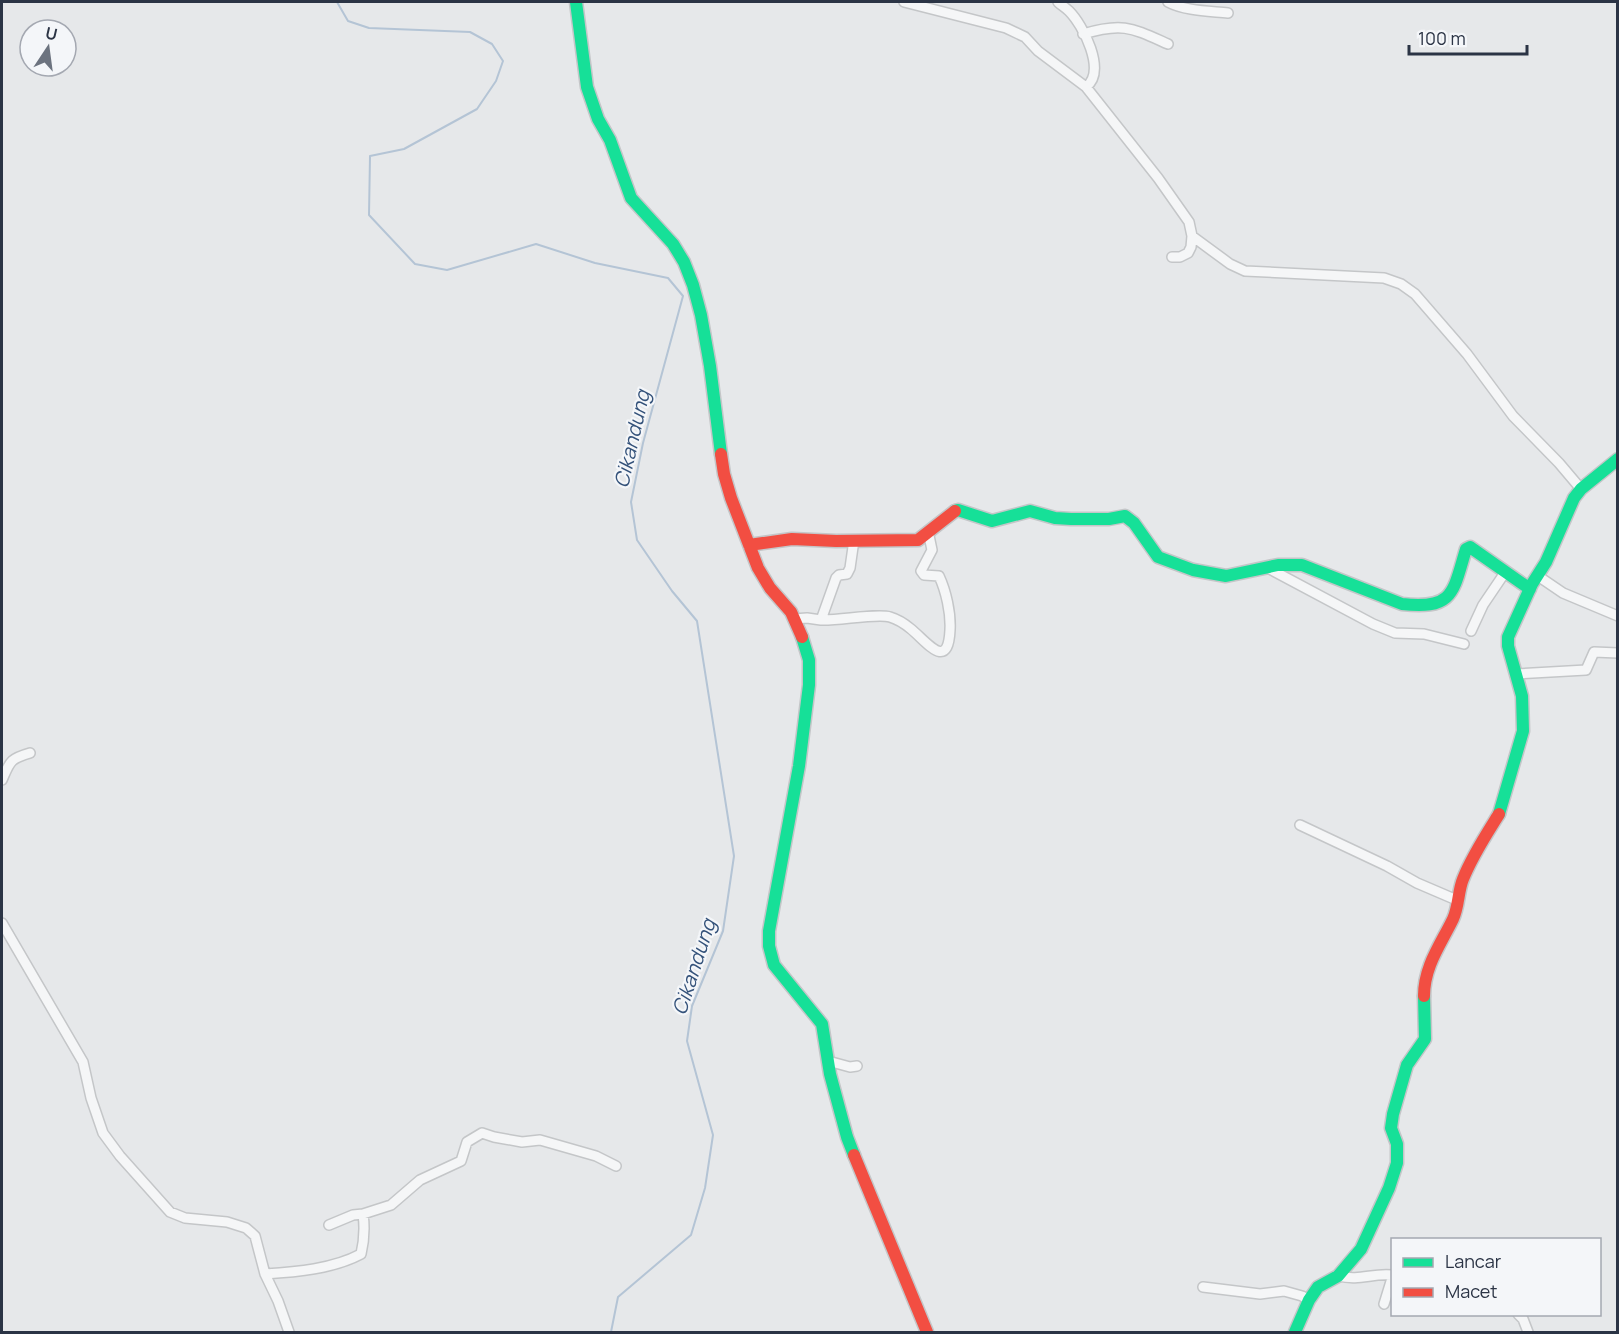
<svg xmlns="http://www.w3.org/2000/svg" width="1619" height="1334" viewBox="0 0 1619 1334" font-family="Manrope,sans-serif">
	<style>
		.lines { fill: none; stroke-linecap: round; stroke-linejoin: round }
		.stream { stroke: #b4c4d5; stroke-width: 2 }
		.street-casing { stroke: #c4c6c8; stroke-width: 12 }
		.fast-casing { stroke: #c4c6c8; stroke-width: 15 }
		.jam-casing { stroke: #c4c6c8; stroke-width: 15 }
		.street { stroke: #f5f6f7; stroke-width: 9 }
		.fast { stroke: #16e098; stroke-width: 12 }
		.jam { stroke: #f24e42; stroke-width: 12 }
		.labels { text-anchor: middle; stroke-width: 4.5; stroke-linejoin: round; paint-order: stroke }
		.water-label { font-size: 20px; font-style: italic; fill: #34527a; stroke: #f4f6f9 }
	</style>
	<rect width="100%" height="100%" fill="#e6e8ea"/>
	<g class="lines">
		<path class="stream" d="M 337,2 L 348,21 L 369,28 L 470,32 L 492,44 L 503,61 L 496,81 L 477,109 L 404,149 L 370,156 L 369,215 L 415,264 L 447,270 L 536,244 L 595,263 L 668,278 L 683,296 L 643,443 L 631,502 L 637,540 L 672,591 L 697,621 L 734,856 L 723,931 L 692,1006 L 687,1041 L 713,1135 L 705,1188 L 691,1235 L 618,1297 L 611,1332"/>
		<defs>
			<path id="street" d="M 904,2 L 1006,28 L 1025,37 L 1038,51 L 1086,87 L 1158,178 L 1189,222 L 1192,236 L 1191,247 L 1188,253 L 1180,257 L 1172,257
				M 1058,2 C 1061,5 1065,7 1069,11 C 1083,25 1107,71 1086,87
				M 1168,2 C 1185,11 1209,11 1228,13
				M 1083,34 C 1123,22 1132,28 1168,44
				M 1192,236 L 1230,264 L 1245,271 L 1384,278 L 1401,284 L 1415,294 L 1467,354 L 1513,416 L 1559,463 L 1581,489
				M 1266,567 L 1373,624 L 1395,633 L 1424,634 L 1464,644
				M 1538,576 L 1563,593 L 1618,616
				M 794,619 L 807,618 L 821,620 L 836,578 L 839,575 L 847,574 L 850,568 L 854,540
				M 821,620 C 838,621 877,613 890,617 C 897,619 905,624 911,629 C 927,642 948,672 950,630 C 951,613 946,591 939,576 L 924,575 L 921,571 L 932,550 L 928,531
				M 1471,631 L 1483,605 L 1506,571
				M 1516,674 L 1586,670 L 1594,652 L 1618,653
				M 2,780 C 10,762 9,759 30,753
				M 1300,825 L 1387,866 L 1417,883 L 1459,901
				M 2,923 L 83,1062 L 91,1098 L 103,1133 L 120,1156 L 170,1212 L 185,1218 L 227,1222 L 246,1228 L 255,1236 L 265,1274 L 278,1301 L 289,1332
				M 828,1061 L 850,1067 L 857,1066
				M 329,1225 L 353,1215 L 363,1214
				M 265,1274 C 296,1272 333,1269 361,1254 C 364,1241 365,1228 363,1214 L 391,1205 L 420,1180 L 461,1161 L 467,1142 L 482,1133 L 494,1137 L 522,1142 L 540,1140 L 596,1156 L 616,1166
				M 1338,1276 C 1361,1281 1371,1273 1392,1275
				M 1203,1287 L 1260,1294 L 1284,1291 L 1302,1296 L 1309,1300
				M 1384,1304 L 1392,1278
				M 1518,1314 L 1523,1319 L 1528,1332"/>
			<path id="fast" d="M 576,2 L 587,87 L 598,119 L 610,140 L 631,198 L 673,244 L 684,262 L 693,285 L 701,315 L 710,366 L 721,454
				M 955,511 L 958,510 L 992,521 L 1030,511 L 1055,518 L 1071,519 L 1109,519 L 1125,516 L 1134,523 L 1158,557 L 1193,570 L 1226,576 L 1278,565 L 1302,565 L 1402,604 C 1454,610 1453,592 1466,549 L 1470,547 L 1530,589
				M 802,637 L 809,660 L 809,685 L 799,766 L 769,931 L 769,946 L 774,965 L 822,1024 L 830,1074 L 847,1137 L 854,1155
				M 1499,814 L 1523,731 L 1522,696 L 1508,646 L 1508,637 L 1532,584 L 1546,562 L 1574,498 L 1581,489 L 1618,459
				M 1295,1332 L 1309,1300 L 1318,1287 L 1338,1276 L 1361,1249 L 1389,1188 L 1397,1163 L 1397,1144 L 1391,1128 L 1393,1114 L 1407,1065 L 1425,1039 L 1424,996"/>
			<path id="jam" d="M 721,454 L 724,474 L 731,498 L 758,568 L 770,588 L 791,612 L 802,637
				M 749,545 L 792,539 L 836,541 L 918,540 L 955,511
				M 1424,996 C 1424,966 1441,944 1453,919 C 1459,906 1458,891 1463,879 C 1472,856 1486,835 1499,814
				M 854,1155 L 927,1332"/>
		</defs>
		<use href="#street" class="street-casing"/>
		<use href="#fast" class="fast-casing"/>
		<use href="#jam" class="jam-casing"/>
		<use href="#street" class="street"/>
		<use href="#fast" class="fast"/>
		<use href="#jam" class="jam"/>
	</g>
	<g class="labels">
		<g class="water-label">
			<text transform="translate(632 439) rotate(-77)" y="7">Cikandung</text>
			<text transform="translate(694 967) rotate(-72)" y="7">Cikandung</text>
		</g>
	</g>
	<rect width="1619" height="1334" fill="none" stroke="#2b3445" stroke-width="6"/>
	<rect x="1391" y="1238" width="210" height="78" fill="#f4f6f9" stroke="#a4a8b1" stroke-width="1.5"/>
	<rect x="1403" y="1258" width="30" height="9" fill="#16e098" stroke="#a4a8b1" stroke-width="1.5"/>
	<text x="1445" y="1268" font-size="18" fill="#2b3445">Lancar</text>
	<rect x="1403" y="1288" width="30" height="9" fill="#f24e42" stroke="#a4a8b1" stroke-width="1.5"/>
	<text x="1445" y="1298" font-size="18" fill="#2b3445">Macet</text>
	<g transform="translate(48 48) rotate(13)"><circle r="28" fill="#f4f6f9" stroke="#a4a8b1" stroke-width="1.5"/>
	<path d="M0-4.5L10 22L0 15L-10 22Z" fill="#6c737f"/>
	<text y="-9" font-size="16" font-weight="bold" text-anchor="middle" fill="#2b3445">U</text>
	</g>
	<path d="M1409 45v9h118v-9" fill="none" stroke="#2b3445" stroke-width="3"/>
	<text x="1418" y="45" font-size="18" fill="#2b3445" stroke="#f4f6f9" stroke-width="4.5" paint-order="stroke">100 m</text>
</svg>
